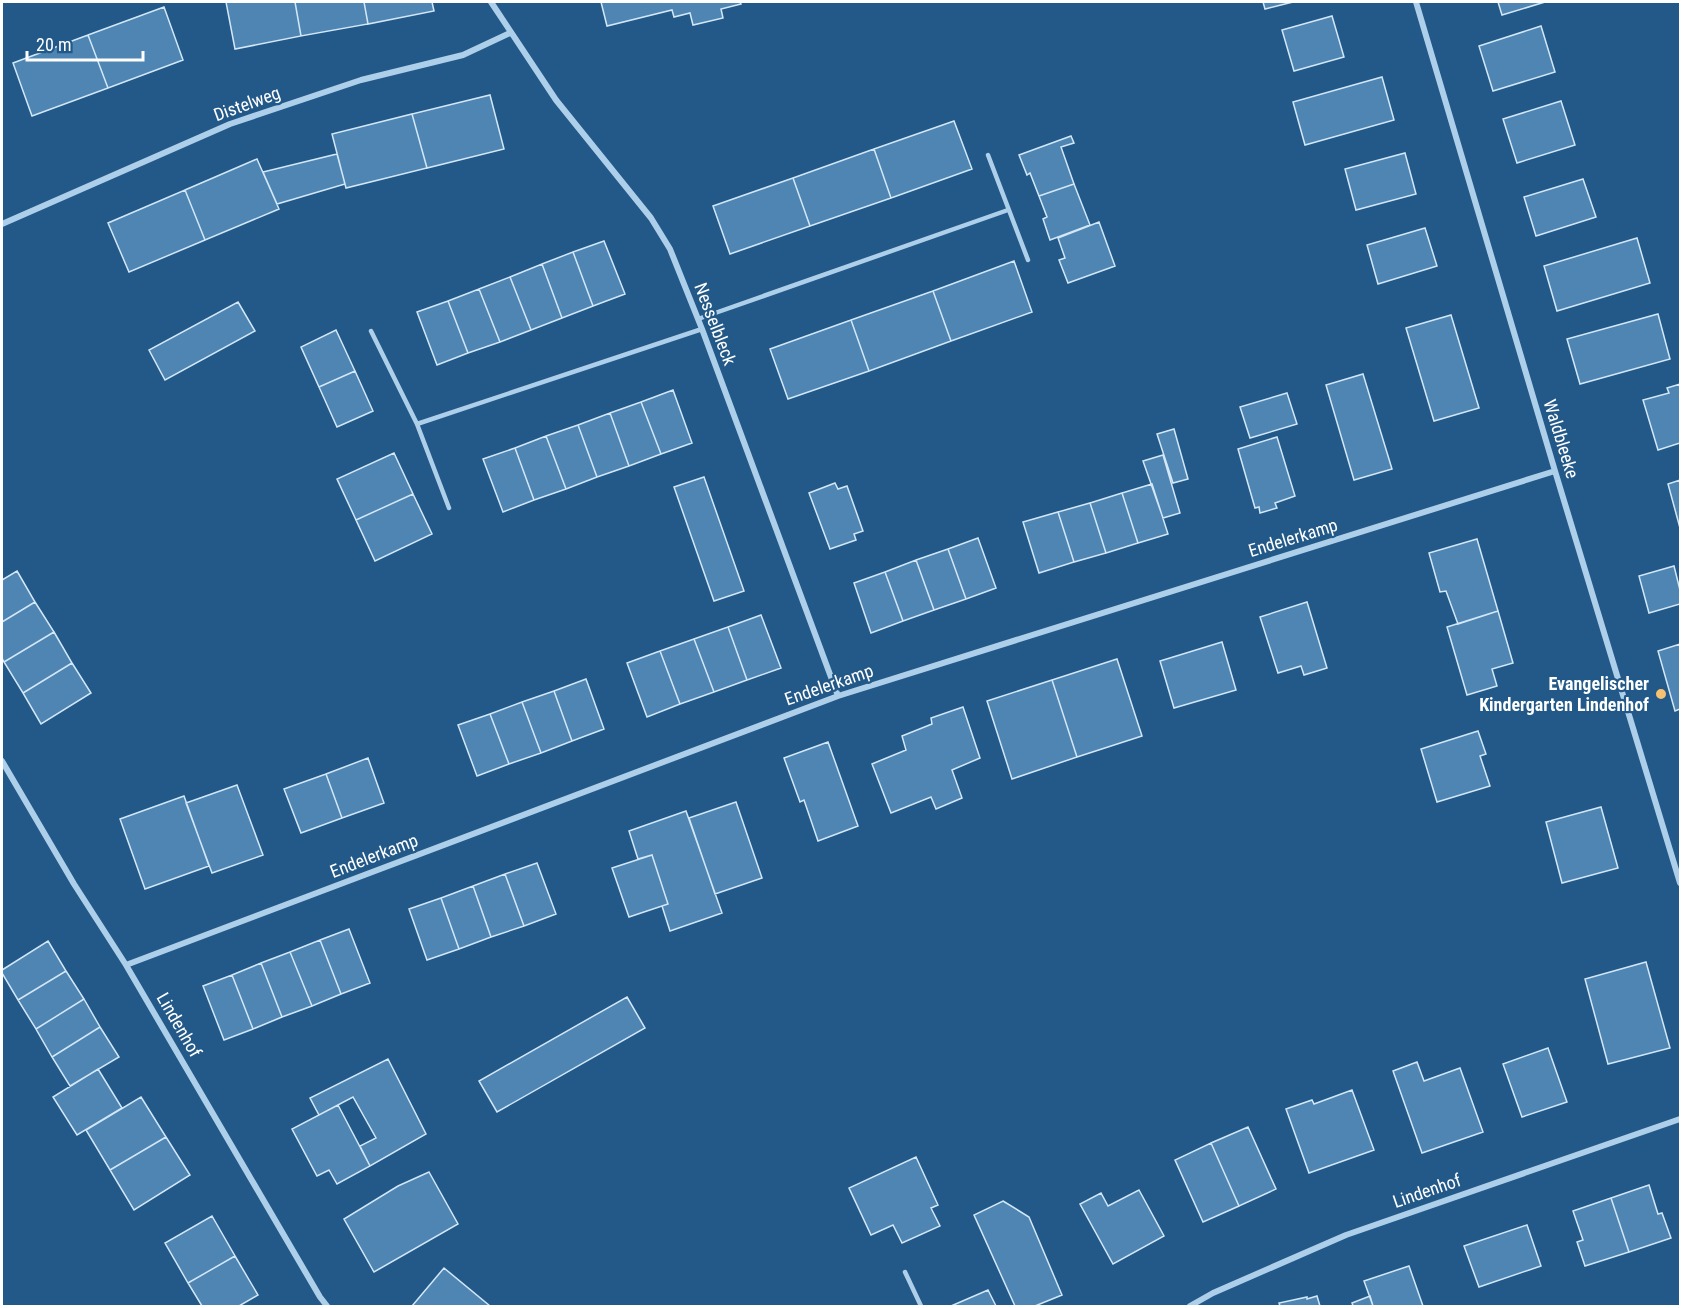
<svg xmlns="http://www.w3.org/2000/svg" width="1682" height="1308" viewBox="0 0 1682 1308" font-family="'Roboto Condensed',sans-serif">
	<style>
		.building { fill: #4f85b2; stroke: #d2e7f7; stroke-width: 1.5 }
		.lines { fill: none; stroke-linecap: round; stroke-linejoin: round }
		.service { stroke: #adcfea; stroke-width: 4.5 }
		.minor { stroke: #adcfea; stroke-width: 6 }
		.poi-dot { fill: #f6c170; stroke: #225988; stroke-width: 2 }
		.labels { text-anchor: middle; stroke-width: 4.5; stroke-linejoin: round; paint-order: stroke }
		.street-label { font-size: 18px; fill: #fff; stroke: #225988 }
		.poi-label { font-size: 18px; font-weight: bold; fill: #fff; stroke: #225988; text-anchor: end }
	</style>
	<rect width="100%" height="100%" fill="#225988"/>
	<path class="building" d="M 226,2 L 295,2 L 301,36 L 235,49 Z
		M 295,2 L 364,2 L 368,24 L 301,36 Z
		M 364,2 L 432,2 L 434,11 L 368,24 Z
		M 601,2 L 740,2 L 741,4 L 721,9 L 723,18 L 693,25 L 690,13 L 674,17 L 672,10 L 607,26 Z
		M 1263,2 L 1293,2 L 1265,9 Z
		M 1498,2 L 1545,2 L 1502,15 Z
		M 164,7 L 183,60 L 108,88 L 88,35 Z
		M 1332,16 L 1344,57 L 1294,71 L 1282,30 Z
		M 1541,26 L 1555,72 L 1493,91 L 1479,46 Z
		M 88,35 L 108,88 L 32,116 L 13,63 Z
		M 1382,77 L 1394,120 L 1305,145 L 1293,102 Z
		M 490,95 L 504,149 L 427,168 L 412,114 Z
		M 1561,101 L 1575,145 L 1517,163 L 1503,119 Z
		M 412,114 L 427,168 L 346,188 L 332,134 Z
		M 954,121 L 972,169 L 891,198 L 874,149 Z
		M 1071,136 L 1074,143 L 1061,147 L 1074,184 L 1039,196 L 1030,173 L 1027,175 L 1019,155 Z
		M 874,149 L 891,198 L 810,226 L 793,178 Z
		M 1405,153 L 1416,194 L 1356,210 L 1345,169 Z
		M 337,154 L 345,184 L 277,204 L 263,172 Z
		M 257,159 L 279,209 L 205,240 L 185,190 Z
		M 793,178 L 810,226 L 730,254 L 713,206 Z
		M 1583,179 L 1596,217 L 1536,236 L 1524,197 Z
		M 1074,184 L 1090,225 L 1050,240 L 1043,219 L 1047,217 L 1039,196 Z
		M 185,190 L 205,240 L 129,272 L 108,223 Z
		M 1099,222 L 1115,266 L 1068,283 L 1059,260 L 1065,258 L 1058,238 Z
		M 1425,228 L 1437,266 L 1378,284 L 1367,245 Z
		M 1637,238 L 1650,283 L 1557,311 L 1544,266 Z
		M 604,241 L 625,294 L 593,306 L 573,252 Z
		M 573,252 L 593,306 L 562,318 L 542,264 Z
		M 1014,261 L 1032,312 L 951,341 L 933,291 Z
		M 542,264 L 562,318 L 531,330 L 510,277 Z
		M 510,277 L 531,330 L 500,342 L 479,289 Z
		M 479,289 L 500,342 L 468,353 L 448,301 Z
		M 933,291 L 951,341 L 869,371 L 851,320 Z
		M 448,301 L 468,353 L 437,365 L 417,312 Z
		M 238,302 L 255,331 L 165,380 L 149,350 Z
		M 1658,314 L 1670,359 L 1580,384 L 1567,339 Z
		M 1451,315 L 1479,408 L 1434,421 L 1406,328 Z
		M 851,320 L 869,371 L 788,399 L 770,349 Z
		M 336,330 L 355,371 L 319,387 L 301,347 Z
		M 355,371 L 373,411 L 337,427 L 319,387 Z
		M 1363,374 L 1392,469 L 1354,480 L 1326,385 Z
		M 1680,384 L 1680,443 L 1658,450 L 1643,400 L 1669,393 L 1667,388 Z
		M 673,390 L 692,443 L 661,454 L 641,402 Z
		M 1287,393 L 1297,424 L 1250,438 L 1240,407 Z
		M 641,402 L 661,454 L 629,466 L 610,413 Z
		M 610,413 L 629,466 L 597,477 L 578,425 Z
		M 578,425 L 597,477 L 566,489 L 546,436 Z
		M 1174,429 L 1188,479 L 1173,483 L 1157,434 Z
		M 546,436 L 566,489 L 534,500 L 515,448 Z
		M 1277,437 L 1295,496 L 1275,503 L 1277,508 L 1260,513 L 1259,507 L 1255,508 L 1238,449 Z
		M 515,448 L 534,500 L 503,512 L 483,459 Z
		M 394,453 L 413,494 L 356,520 L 337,479 Z
		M 1163,455 L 1180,513 L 1163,518 L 1143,461 Z
		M 704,477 L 744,591 L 714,601 L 674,487 Z
		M 1680,480 L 1680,528 L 1668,484 Z
		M 835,483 L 838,489 L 847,486 L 863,531 L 854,534 L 856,540 L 830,549 L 809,493 Z
		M 1152,484 L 1168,534 L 1138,543 L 1122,493 Z
		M 1122,493 L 1138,543 L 1106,553 L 1090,503 Z
		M 413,494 L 432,534 L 375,561 L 356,520 Z
		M 1090,503 L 1106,553 L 1074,562 L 1058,512 Z
		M 1058,512 L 1074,562 L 1039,573 L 1023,522 Z
		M 978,538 L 996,588 L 966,599 L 948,549 Z
		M 1477,539 L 1498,611 L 1458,624 L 1446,591 L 1440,592 L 1429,553 Z
		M 948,549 L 966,599 L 934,610 L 916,560 Z
		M 916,560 L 934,610 L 903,621 L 885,572 Z
		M 1674,566 L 1680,590 L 1680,604 L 1649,613 L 1639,576 Z
		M 17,571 L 35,602 L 2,622 L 2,580 Z
		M 885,572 L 903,621 L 871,633 L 854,583 Z
		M 35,602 L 54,632 L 4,662 L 2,658 L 2,622 Z
		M 1307,602 L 1327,668 L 1304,675 L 1301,666 L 1278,673 L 1260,617 Z
		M 1498,611 L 1513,663 L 1492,669 L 1497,686 L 1467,695 L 1447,627 Z
		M 761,615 L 781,668 L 747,680 L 728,627 Z
		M 728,627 L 747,680 L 714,692 L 694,639 Z
		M 54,632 L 72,663 L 23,693 L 4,662 Z
		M 694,639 L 714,692 L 680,704 L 660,651 Z
		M 1222,642 L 1236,690 L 1174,708 L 1160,661 Z
		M 1680,644 L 1680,709 L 1675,711 L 1658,651 Z
		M 660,651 L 680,704 L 647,717 L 627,663 Z
		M 1117,659 L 1142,736 L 1077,757 L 1052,680 Z
		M 72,663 L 91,693 L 41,724 L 23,693 Z
		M 586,679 L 604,729 L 572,741 L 554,691 Z
		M 1052,680 L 1077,757 L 1012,779 L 987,701 Z
		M 554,691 L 572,741 L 541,753 L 522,702 Z
		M 522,702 L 541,753 L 509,764 L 490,714 Z
		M 963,707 L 980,758 L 952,770 L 962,798 L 936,809 L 931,797 L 891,813 L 872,764 L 906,750 L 902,736 L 932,724 L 931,718 Z
		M 490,714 L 509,764 L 477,776 L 458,725 Z
		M 1478,731 L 1486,754 L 1480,756 L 1490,786 L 1437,802 L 1421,749 Z
		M 828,742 L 858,826 L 818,841 L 804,800 L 800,802 L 784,758 Z
		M 368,758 L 384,803 L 342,818 L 326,774 Z
		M 326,774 L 342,818 L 301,833 L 284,789 Z
		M 237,785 L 263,855 L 212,873 L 186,803 Z
		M 184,796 L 209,866 L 145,889 L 120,819 Z
		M 736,802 L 762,878 L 715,894 L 689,818 Z
		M 1601,807 L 1618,868 L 1562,883 L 1546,822 Z
		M 686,811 L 722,913 L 670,931 L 662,906 L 668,904 L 652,855 L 638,859 L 629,831 Z
		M 652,855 L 668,904 L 629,917 L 612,868 Z
		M 537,863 L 556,914 L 524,926 L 505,874 Z
		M 505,874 L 524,926 L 491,937 L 473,886 Z
		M 473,886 L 491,937 L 459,949 L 441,898 Z
		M 441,898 L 459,949 L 427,960 L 409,909 Z
		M 349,929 L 370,983 L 341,994 L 320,940 Z
		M 320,940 L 341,994 L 312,1006 L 290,952 Z
		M 48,941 L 66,971 L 18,1000 L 2,973 L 2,970 Z
		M 290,952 L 312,1006 L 282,1017 L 261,963 Z
		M 1646,962 L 1670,1048 L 1608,1064 L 1585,979 Z
		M 261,963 L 282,1017 L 253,1029 L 232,975 Z
		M 66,971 L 84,999 L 36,1029 L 18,1000 Z
		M 232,975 L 253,1029 L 224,1040 L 203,986 Z
		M 627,997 L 645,1028 L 497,1112 L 479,1081 Z
		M 84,999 L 100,1027 L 52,1057 L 36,1029 Z
		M 100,1027 L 119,1057 L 70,1086 L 52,1057 Z
		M 1548,1048 L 1567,1102 L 1522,1117 L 1503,1064 Z
		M 388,1059 L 426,1134 L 370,1166 L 360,1146 L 376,1138 L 353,1097 L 319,1115 L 310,1098 Z
		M 1417,1062 L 1424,1081 L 1460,1068 L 1483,1132 L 1422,1153 L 1393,1071 Z
		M 98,1069 L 122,1108 L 77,1135 L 53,1097 Z
		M 1352,1090 L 1374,1150 L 1309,1173 L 1286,1109 L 1312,1100 L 1314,1104 Z
		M 141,1097 L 166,1137 L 110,1170 L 86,1130 Z
		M 338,1105 L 370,1166 L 337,1184 L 329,1170 L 317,1176 L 292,1129 Z
		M 1248,1127 L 1276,1189 L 1239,1206 L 1211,1143 Z
		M 166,1137 L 190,1175 L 134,1210 L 110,1170 Z
		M 1211,1143 L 1239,1206 L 1203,1222 L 1175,1160 Z
		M 916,1157 L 938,1205 L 931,1208 L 940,1226 L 902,1243 L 893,1225 L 871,1235 L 849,1188 Z
		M 429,1172 L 458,1224 L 374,1272 L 344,1219 L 398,1186 Z
		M 1649,1185 L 1658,1214 L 1662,1213 L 1671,1238 L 1629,1252 L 1611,1198 Z
		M 1139,1190 L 1164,1236 L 1113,1264 L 1080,1204 L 1101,1193 L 1108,1206 Z
		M 1611,1198 L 1629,1252 L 1585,1266 L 1577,1242 L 1583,1240 L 1573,1211 Z
		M 1003,1201 L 1029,1217 L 1062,1295 L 1035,1306 L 1015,1306 L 974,1215 Z
		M 212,1216 L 235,1256 L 188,1283 L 165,1243 Z
		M 1527,1225 L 1541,1266 L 1479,1287 L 1464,1246 Z
		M 235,1256 L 258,1295 L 239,1306 L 202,1306 L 188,1283 Z
		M 1409,1266 L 1423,1306 L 1373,1306 L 1364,1281 Z
		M 444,1268 L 490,1306 L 412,1306 Z
		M 988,1290 L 996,1306 L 951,1306 Z
		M 1317,1296 L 1320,1306 L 1280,1306 L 1279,1303 L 1307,1297 L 1307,1299 Z
		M 1370,1296 L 1373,1306 L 1353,1306 L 1352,1303 Z"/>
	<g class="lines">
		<path class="service" d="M 988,155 L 1028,260
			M 698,319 L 1008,210
			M 371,331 L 417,424 L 702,329
			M 417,424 L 449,508
			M 905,1272 L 921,1306"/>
		<path class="minor" d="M 491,2 L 556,100 L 651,218 L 670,249 L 702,329 L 838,696
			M 1416,2 L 1555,471 L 1680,883
			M 2,224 L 230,124 L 361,80 L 463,55 L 510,33
			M 2,761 L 74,884 L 126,965 L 320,1297 L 327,1306
			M 126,965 L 838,696 L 1555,471
			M 1190,1306 L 1213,1293 L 1346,1235 L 1680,1119"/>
	</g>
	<circle class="poi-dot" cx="1661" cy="694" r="6"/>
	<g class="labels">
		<g class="street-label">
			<text transform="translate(247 104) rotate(-20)" y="6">Distelweg</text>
			<text transform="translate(715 324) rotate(69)" y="6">Nesselbleck</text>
			<text transform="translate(1561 439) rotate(73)" y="6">Waldbleeke</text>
			<text transform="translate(1293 538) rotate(-17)" y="6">Endelerkamp</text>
			<text transform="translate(829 685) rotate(-19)" y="6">Endelerkamp</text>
			<text transform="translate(374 856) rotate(-21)" y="6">Endelerkamp</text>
			<text transform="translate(179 1025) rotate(60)" y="6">Lindenhof</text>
			<text transform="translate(1427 1191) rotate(-19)" y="6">Lindenhof</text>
		</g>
		<g class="poi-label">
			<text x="1649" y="690">Evangelischer<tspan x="1649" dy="21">Kindergarten Lindenhof</tspan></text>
		</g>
	</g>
	<rect width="1682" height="1308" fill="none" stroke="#ffffff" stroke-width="6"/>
	<path d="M27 51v9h116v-9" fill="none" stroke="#ffffff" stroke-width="3"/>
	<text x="36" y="51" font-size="18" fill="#ffffff" stroke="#225988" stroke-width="4.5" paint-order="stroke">20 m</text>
</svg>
